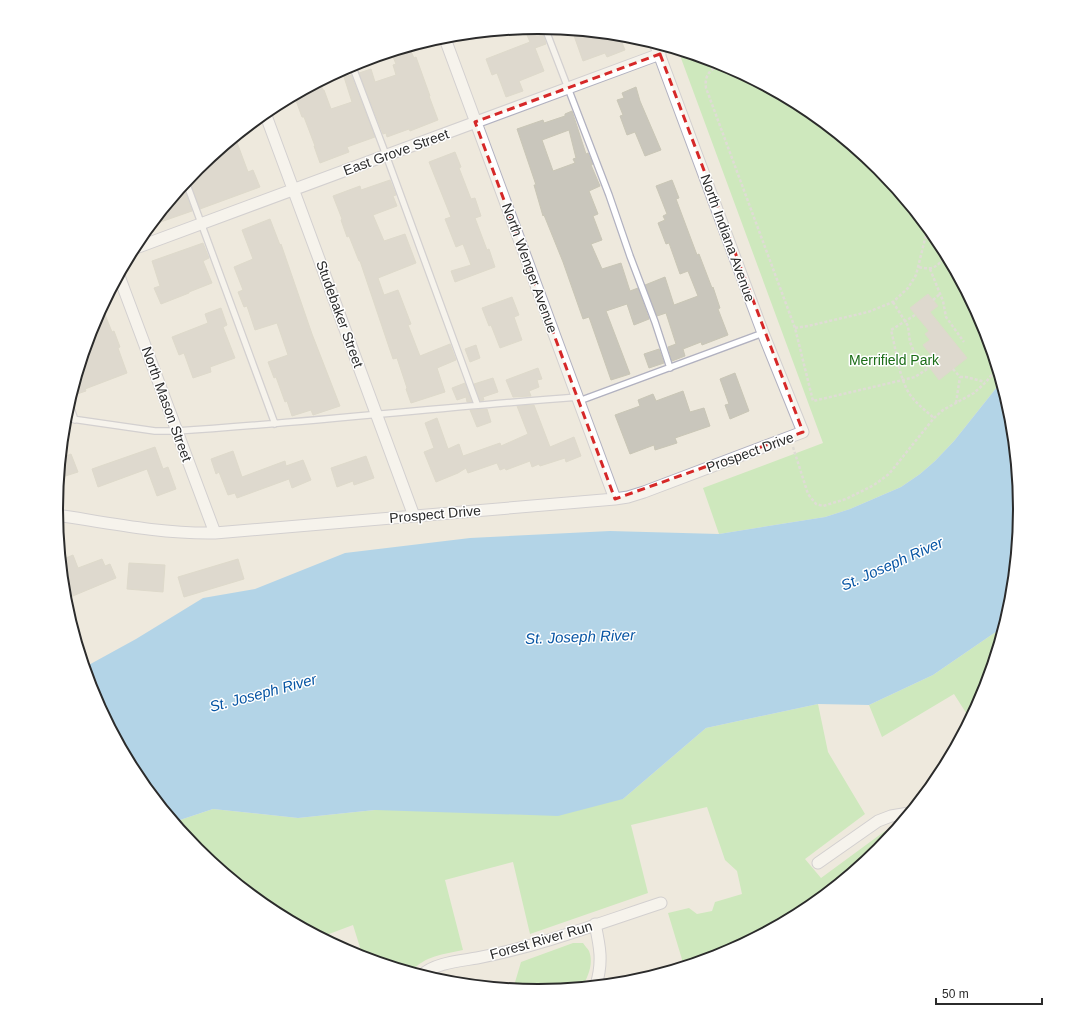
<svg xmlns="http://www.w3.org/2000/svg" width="1076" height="1018" viewBox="0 0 1076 1018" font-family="Helvetica,sans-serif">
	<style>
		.green { fill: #a6e797 }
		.water { fill: #6cbbf4 }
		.building { fill: #c9c6bc; stroke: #c9c6b6; fill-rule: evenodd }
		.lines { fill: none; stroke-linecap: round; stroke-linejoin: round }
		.lane-casing { stroke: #b1b1c0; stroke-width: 8 }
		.street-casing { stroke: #b1b1c0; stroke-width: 13 }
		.path { stroke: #ccc; stroke-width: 2.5; stroke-dasharray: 3 2; stroke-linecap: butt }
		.lane { stroke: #fff; stroke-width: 5.5 }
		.street { stroke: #fff; stroke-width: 11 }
		.marked { fill: none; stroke: #d62828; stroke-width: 3; stroke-dasharray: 8 5; stroke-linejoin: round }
		.labels { text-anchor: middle; stroke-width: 3; stroke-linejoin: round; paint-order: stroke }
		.street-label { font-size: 14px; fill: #2b2b2b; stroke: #fff }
		.park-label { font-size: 14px; fill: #1b6d17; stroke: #fff }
		.water-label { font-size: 15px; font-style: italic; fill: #0755a4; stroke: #fff }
		.rim { fill: none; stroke: #2b2b2b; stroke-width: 2 }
	</style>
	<rect width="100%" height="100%" fill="#eee9dd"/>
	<path class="green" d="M 678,50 L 723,64 L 806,108 L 879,168 L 939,241 L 983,325 L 1001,382 L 954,441 L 935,461 L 920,474 L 901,487 L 850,509 L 825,517 L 719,534 L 703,488 L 823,443 Z
		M 1003,627 L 983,694 L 970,719 L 954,694 L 882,737 L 869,705 L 933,675 Z
		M 818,704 L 828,752 L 865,814 L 805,859 L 821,878 L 885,831 L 896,829 L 879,850 L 806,910 L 722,954 L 684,966 L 668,913 L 689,908 L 697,914 L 712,911 L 715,902 L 742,894 L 737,871 L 725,860 L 707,807 L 631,825 L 648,893 L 530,934 L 513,862 L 445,880 L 463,950 C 444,954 424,956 411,972 L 363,957 L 353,925 L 321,937 L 270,910 L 197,850 L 174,822 L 213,809 L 298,818 L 375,810 L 623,799 L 706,728 Z
		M 573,943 L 583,943 C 585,946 588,949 589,951 C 594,963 588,977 582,987 L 538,991 L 513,989 L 521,962 Z"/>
	<path class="water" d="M 1001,382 L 1011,415 L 1020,509 L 1011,603 L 1003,627 L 933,675 L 869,705 L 818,704 L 706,728 L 623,799 L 558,816 L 375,810 L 298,818 L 213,809 L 174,822 L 137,777 L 93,693 L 85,667 L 136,639 L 203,598 L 255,589 L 345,553 L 470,538 L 610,531 L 719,534 L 825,517 L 850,509 L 901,487 L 920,474 L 935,461 L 954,441 Z"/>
	<path class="building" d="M 541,27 L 546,44 L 535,48 L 544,71 L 519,81 L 523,91 L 506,97 L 497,73 L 492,75 L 486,59 L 530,42 L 524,28 Z
		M 572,30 L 619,35 L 625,50 L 607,57 L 605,53 L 583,61 Z
		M 409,47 L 414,58 L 416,57 L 430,96 L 429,96 L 438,120 L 410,131 L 409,129 L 387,137 L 386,133 L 383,134 L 359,73 L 371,69 L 375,82 L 396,75 L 393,65 L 396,64 L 391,52 Z
		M 351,75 L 375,137 L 347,147 L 349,152 L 320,163 L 314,146 L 315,146 L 304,117 L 302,117 L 294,95 L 320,82 L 323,90 L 324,90 L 331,109 L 352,102 L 344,77 Z
		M 636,87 L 640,101 L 661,150 L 645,156 L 635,132 L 627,135 L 620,116 L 623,115 L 617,100 L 624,98 L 622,93 Z
		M 572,111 L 586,154 L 588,153 L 593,164 L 591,165 L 600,186 L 589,191 L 598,214 L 593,216 L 602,240 L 591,244 L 602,269 L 621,263 L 630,291 L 638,288 L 649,319 L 634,325 L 627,304 L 606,311 L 630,374 L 611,380 L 589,317 L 583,319 L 563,262 L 544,215 L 543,216 L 534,185 L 536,185 L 517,129 L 543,120 L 544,123 L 565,116 L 565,114 ZM 569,130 L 576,158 L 573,159 L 575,163 L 553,171 L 542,140 Z
		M 235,137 L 248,172 L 253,170 L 260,187 L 200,209 L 189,179 L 197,168 Z
		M 455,152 L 461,167 L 459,168 L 471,199 L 475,198 L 481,216 L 475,218 L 487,250 L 489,249 L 495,267 L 455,282 L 451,271 L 471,265 L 463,244 L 456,247 L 445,219 L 451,217 L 429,162 Z
		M 390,180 L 396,195 L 393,196 L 397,206 L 373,215 L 384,241 L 405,234 L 416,263 L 378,278 L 384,295 L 398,290 L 411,324 L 408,325 L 420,356 L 450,344 L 456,360 L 437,368 L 445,392 L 411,403 L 406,389 L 407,388 L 397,358 L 393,359 L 360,261 L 359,261 L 349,236 L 347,237 L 341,220 L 342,219 L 333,196 L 360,186 L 361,190 Z
		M 672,180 L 679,198 L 676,199 L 697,255 L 699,254 L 712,288 L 713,287 L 720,308 L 718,309 L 728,335 L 702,345 L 701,342 L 683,349 L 685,356 L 672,361 L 668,347 L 676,344 L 666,313 L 657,316 L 645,285 L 665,277 L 674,305 L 698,296 L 688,271 L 680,274 L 669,243 L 666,244 L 658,223 L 665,220 L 663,216 L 667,214 L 656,186 Z
		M 183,186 L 192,211 L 149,226 L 170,202 Z
		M 270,219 L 280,245 L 281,244 L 312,334 L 340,406 L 313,415 L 311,410 L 292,416 L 287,401 L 285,402 L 276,377 L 274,378 L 268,362 L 288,355 L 277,323 L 255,330 L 247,306 L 244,307 L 238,292 L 243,290 L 234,267 L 253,259 L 242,230 Z
		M 203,243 L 209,258 L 203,261 L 212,283 L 189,292 L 189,293 L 161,304 L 154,288 L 160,286 L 152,261 Z
		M 928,294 L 938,306 L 930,312 L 967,358 L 939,380 L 924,360 L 931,355 L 923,345 L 930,340 L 925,334 L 929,331 L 910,308 Z
		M 512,297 L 519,315 L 514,317 L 522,340 L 500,348 L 491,325 L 489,326 L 482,308 Z
		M 102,307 L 112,332 L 114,331 L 120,347 L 118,348 L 127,373 L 85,389 L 86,391 L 71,396 L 93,324 Z
		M 221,308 L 227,325 L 223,327 L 235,358 L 210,367 L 211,372 L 193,378 L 184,353 L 179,355 L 172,337 L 208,323 L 205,314 Z
		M 476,345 L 480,358 L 470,362 L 465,349 Z
		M 659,349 L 664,363 L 649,368 L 644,354 Z
		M 538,368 L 542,379 L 537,380 L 539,387 L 529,391 L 531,396 L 513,397 L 506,380 Z
		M 735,373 L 749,411 L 730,419 L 725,405 L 729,404 L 720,379 Z
		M 493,378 L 498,392 L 483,397 L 484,400 L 480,401 L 474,384 Z
		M 465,383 L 472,402 L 467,402 L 466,397 L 457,400 L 452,388 Z
		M 683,391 L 690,412 L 704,408 L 710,426 L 675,438 L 677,443 L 655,450 L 654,445 L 630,454 L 615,415 L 640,406 L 638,400 L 653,394 L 656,401 Z
		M 534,405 L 550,447 L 574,437 L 581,456 L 566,462 L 565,458 L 540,466 L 539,464 L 532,467 L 530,461 L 506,470 L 505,468 L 500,470 L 497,463 L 468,473 L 466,468 L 458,473 L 436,482 L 424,452 L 434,448 L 425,423 L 437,418 L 448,449 L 459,444 L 463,456 L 500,443 L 501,446 L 528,434 L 517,406 Z
		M 487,409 L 491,422 L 477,427 L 470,410 Z
		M 155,447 L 163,469 L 168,467 L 176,489 L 157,496 L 147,469 L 98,487 L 92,469 Z
		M 233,451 L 242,477 L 285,461 L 286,466 L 303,460 L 311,480 L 292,488 L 289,479 L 237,498 L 235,493 L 228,495 L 219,472 L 216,474 L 211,459 Z
		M 71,454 L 78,472 L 59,478 L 61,458 Z
		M 366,456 L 374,478 L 354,485 L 353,481 L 337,487 L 331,468 Z
		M 73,555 L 78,568 L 102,559 L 105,566 L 110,564 L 116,578 L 68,598 L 64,586 L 61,560 Z
		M 238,559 L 244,579 L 184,597 L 178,577 Z
		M 129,563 L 165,565 L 163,592 L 127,589 Z"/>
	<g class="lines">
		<defs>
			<path id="lane" d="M 545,28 L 609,195 L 630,256 L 655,322 L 670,368
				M 352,65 L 386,155 L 477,404
				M 186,182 L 275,424
				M 579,401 L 763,333
				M 69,403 L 75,420
				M 65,418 L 155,431 L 177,431 C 311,422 444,407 578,397"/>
			<path id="street" d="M 444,36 L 615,499
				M 265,113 L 414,516
				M 133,249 L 660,54
				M 119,276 L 215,533
				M 57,515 C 109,523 161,534 215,533 L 615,499 L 628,497 L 644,492 L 803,432 L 763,333 L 655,43
				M 818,863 L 878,821 L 891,816 L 909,813
				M 595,924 C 600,947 603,962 596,985
				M 422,975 C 434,963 460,961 477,958 C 540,946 600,923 661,903"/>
		</defs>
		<use href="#lane" class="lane-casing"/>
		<use href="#street" class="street-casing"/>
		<path class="path" d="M 723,64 C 711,68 704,75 706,88 L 795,328 L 813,401 L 903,380 L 915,377 L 930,367
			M 919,267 C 934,271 937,266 946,256
			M 930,269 L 943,301 L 946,317 L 964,342
			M 933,300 L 940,294
			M 893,302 L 908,326 L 910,342 L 915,354 L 927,369
			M 915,315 L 891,330 C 896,349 899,380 911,396 C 917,404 926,411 934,418
			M 795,328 L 808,326 L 868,312 L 893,302 L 908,288 L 916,275 L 925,239 L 929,229
			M 953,369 L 960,377
			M 960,377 L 966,377 L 985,382
			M 956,403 L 960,377
			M 793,447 L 808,494 L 816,504 L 823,506 L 846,499 L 874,485 L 889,474 L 934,418 L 943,410 L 974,393 L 986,382 L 997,368"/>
		<use href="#lane" class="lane"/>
		<use href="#street" class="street"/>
	</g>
	<path d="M0 0H1076V1018H0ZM 660,54 L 803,432 L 615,499 L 475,122 Z" fill="#eee9dd" fill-opacity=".55" fill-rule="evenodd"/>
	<path class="marked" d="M 660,54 L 803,432 L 615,499 L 475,122 Z"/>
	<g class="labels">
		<g class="street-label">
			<text transform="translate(396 152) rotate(-20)" y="5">East Grove Street</text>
			<text transform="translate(728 238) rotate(70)" y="5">North Indiana Avenue</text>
			<text transform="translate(530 268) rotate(70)" y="5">North Wenger Avenue</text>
			<text transform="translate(340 314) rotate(70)" y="5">Studebaker Street</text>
			<text transform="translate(167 404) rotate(70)" y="5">North Mason Street</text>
			<text transform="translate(750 452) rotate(-20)" y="5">Prospect Drive</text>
			<text transform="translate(435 514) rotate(-5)" y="5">Prospect Drive</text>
			<text transform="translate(541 940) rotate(-16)" y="5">Forest River Run</text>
		</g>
		<g class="park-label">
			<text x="894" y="365">Merrifield Park</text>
		</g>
		<g class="water-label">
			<text transform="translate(892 564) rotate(-24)" y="5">St. Joseph River</text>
			<text transform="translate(580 637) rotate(-2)" y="5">St. Joseph River</text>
			<text transform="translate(263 693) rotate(-15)" y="5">St. Joseph River</text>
		</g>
	</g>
	<path d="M0 0H1076V1018H0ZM63 509a475 475 0 1 1 950 0a475 475 0 1 1-950 0Z" fill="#fff" fill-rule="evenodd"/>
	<path class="rim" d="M63 509a475 475 0 1 1 950 0a475 475 0 1 1-950 0Z"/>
	<path d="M936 998v6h106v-6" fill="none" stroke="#2b2b2b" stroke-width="2"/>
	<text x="942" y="998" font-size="12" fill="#2b2b2b" stroke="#ffffff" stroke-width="3" paint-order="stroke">50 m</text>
</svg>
